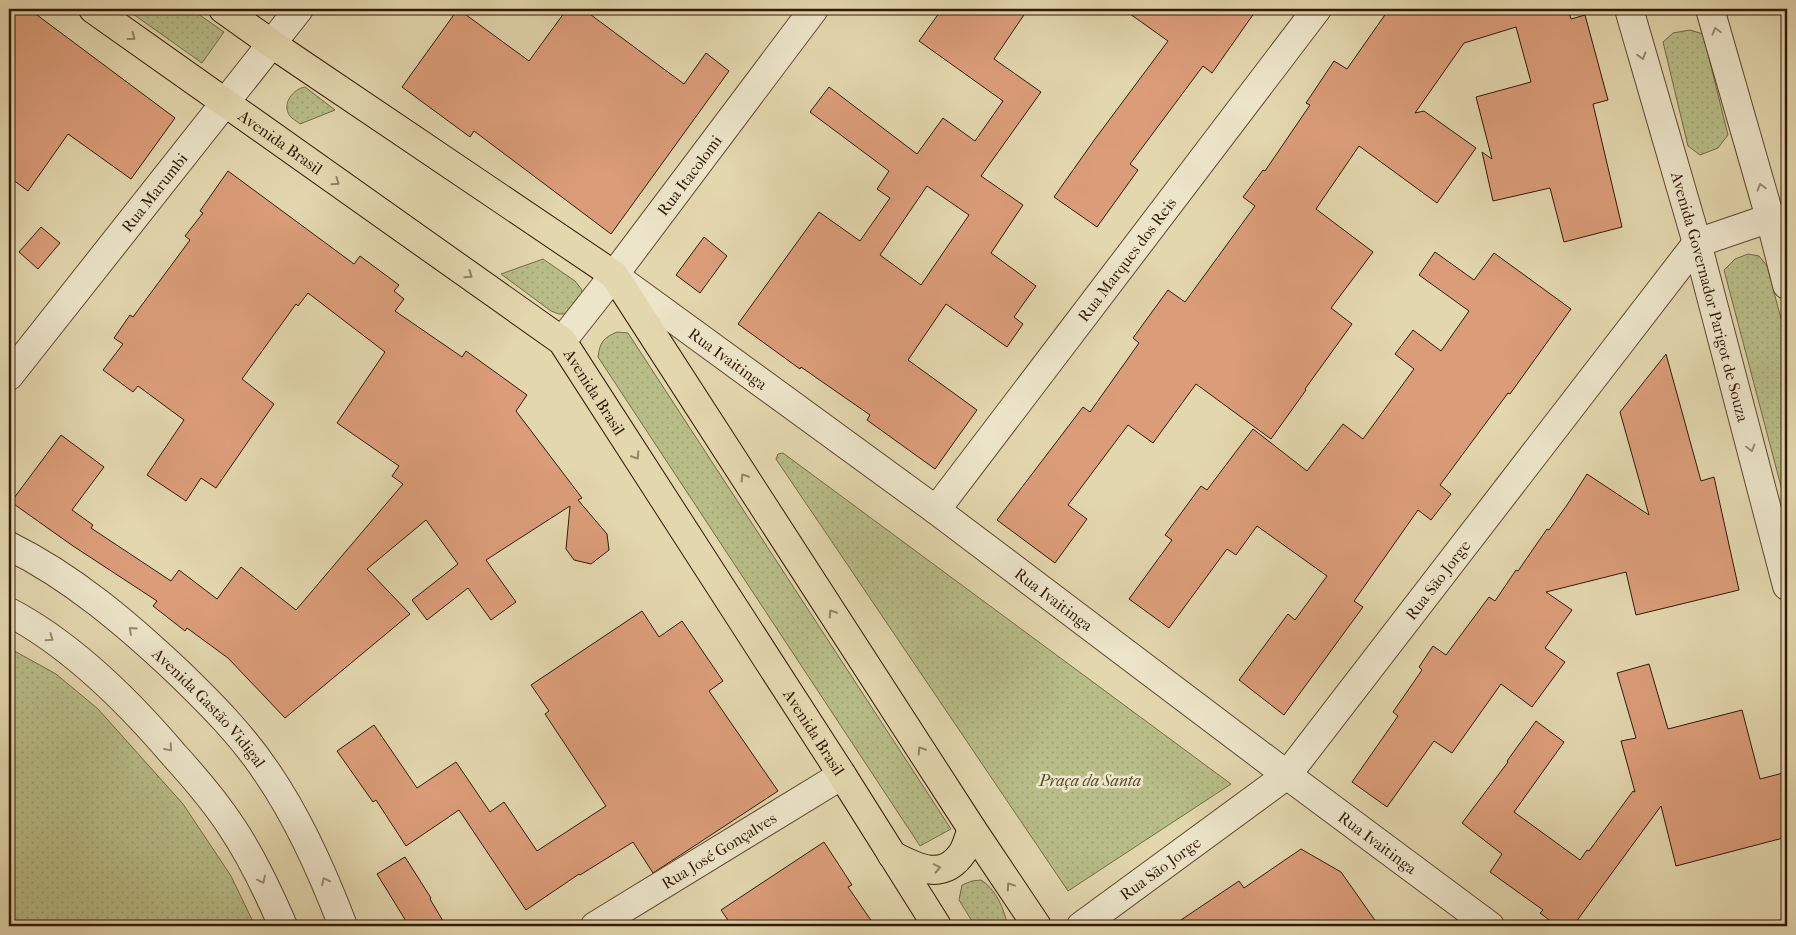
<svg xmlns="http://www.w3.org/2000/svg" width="1796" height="935" viewBox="0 0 1796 935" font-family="'IM FELL French Canon',serif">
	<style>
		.grass { fill: url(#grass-dots); stroke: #756c47 }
		.building { fill: #db9d79; stroke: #321a06; fill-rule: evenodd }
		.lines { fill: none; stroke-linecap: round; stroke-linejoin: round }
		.minor-casing { stroke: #5e4930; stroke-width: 30 }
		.major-casing { stroke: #321a06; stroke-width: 30 }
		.minor { stroke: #ede5ca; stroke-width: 28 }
		.major { stroke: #e3d7ae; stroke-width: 28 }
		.oneway { stroke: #998a72 }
		.oneway2 { stroke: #938262 }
		.labels { text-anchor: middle; stroke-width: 5; stroke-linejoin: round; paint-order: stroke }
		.street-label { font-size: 16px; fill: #321a06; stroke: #ede5ca }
		.park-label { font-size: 16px; font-style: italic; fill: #5a4b2d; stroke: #ede5ca }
	</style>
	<defs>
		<pattern id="grass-dots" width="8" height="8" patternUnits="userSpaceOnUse" patternTransform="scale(1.25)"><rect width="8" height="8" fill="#b8bd88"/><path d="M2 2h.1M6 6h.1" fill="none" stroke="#9fa274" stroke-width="1.8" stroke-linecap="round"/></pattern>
	</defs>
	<rect width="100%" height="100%" fill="#e3d7ae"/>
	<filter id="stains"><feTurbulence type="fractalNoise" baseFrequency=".004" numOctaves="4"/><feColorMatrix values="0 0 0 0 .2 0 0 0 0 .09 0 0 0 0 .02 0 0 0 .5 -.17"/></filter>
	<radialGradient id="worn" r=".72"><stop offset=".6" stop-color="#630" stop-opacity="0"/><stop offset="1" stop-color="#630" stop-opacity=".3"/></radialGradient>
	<path class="grass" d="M 126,9 L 191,9 L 224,32 L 202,63 Z
		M 1690,30 L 1703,34 L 1728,135 L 1718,148 L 1700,155 L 1688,146 L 1663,42 L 1673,33 Z
		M 305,87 L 335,110 L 300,124 C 297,121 292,119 290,116 C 281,104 293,89 305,87 Z
		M 1748,254 L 1759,256 L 1767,266 L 1787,341 L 1787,509 L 1724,270 L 1735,259 Z
		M 543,259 L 575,281 L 582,290 L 581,298 L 569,314 L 559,314 L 551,311 L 501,274 Z
		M 617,332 L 628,333 L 951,829 L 920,846 L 598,357 C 600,342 603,338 617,332 Z
		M 783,453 L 1231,784 L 1068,891 L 776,459 L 778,454 Z
		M 9,648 L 56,674 L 98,709 L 183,804 L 231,876 L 255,926 L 9,926 Z
		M 981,880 C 994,888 1002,904 1006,919 L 1002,926 L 975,926 L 959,900 L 962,885 L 972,881 Z"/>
	<path class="building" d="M 9,9 L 29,9 L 175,118 L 131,179 L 68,134 L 28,191 L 9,177 Z
		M 458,9 L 529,61 L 567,9 L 583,9 L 684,84 L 706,53 L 729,71 L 611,234 L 474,131 L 470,137 L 402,87 Z
		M 942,9 L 1028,9 L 994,59 L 1041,92 L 981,176 L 1023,205 L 991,253 L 1036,286 L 1014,317 L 1023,324 L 1007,347 L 946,304 L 908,360 L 977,410 L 935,469 L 867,420 L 870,415 L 801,367 L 800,369 L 738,324 L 819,212 L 860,241 L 890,198 L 877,189 L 889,171 L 810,112 L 829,87 L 917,154 L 943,118 L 975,141 L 1003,101 L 919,41 ZM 927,186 L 969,215 L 921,285 L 880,255 Z
		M 1123,9 L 1257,9 L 1212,73 L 1203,66 L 1130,164 L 1138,170 L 1097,227 L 1054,197 L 1095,139 L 1168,41 Z
		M 1389,9 L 1568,9 L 1571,19 L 1585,15 L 1608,100 L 1593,104 L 1622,227 L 1564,242 L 1550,188 L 1493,201 L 1482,152 L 1492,159 L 1476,97 L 1531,82 L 1516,27 L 1464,43 L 1415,113 L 1424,111 L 1476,148 L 1437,203 L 1359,146 L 1316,209 L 1373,252 L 1331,308 L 1352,324 L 1305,389 L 1306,390 L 1271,439 L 1196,384 L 1153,443 L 1128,425 L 1068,505 L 1087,519 L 1055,563 L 997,520 L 1083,407 L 1090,412 L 1139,343 L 1133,338 L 1168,290 L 1185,302 L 1255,206 L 1243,197 L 1263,170 L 1265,171 L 1310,105 L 1306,103 L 1334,61 L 1347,69 Z
		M 228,171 L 354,264 L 360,256 L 399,285 L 394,291 L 404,299 L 395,311 L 462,357 L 466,351 L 527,395 L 516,411 L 582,498 L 578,500 L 607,534 L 609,550 L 591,564 L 574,560 L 566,549 L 570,506 L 486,560 L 516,602 L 491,620 L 468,588 L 427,620 L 412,600 L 458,564 L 426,520 L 367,569 L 410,614 L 285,718 L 228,658 L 187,628 L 185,631 L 153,606 L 157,601 L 73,546 L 11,502 L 61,435 L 104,467 L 72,510 L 93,525 L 91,528 L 171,581 L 179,570 L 217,599 L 241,567 L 296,610 L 403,484 L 392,476 L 399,466 L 337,423 L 385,352 L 308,293 L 298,306 L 296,304 L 242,379 L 274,404 L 216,488 L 201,478 L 186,501 L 147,475 L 184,420 L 138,386 L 133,392 L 103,370 L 123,344 L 114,338 L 130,315 L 133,317 L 190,240 L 185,236 L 203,213 L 200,211 Z
		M 41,227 L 60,243 L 38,269 L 19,252 Z
		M 704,237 L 727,256 L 700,293 L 676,275 Z
		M 1435,252 L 1474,280 L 1494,253 L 1571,309 L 1510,394 L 1508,393 L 1440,485 L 1451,494 L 1431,520 L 1418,510 L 1354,601 L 1363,607 L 1284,715 L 1239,680 L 1288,614 L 1295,620 L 1327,576 L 1257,526 L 1236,555 L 1227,549 L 1169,628 L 1129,599 L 1172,540 L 1165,535 L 1201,486 L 1207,490 L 1253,429 L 1307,471 L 1343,424 L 1363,439 L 1414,369 L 1395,354 L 1413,330 L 1441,351 L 1469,311 L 1419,275 Z
		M 1666,354 L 1701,481 L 1714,477 L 1739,590 L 1636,615 L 1626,572 L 1546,592 L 1572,610 L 1545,648 L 1565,662 L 1532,707 L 1501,684 L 1452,753 L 1434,741 L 1387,807 L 1352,782 L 1398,716 L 1393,712 L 1422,670 L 1419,667 L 1433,646 L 1446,655 L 1489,597 L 1495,601 L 1516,570 L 1518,571 L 1547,529 L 1549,530 L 1567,505 L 1587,474 L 1649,515 L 1620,412 Z
		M 642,611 L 659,637 L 682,621 L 723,681 L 709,691 L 778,791 L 653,873 L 633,842 L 580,875 L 579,874 L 526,910 L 459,810 L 406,846 L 376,800 L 373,802 L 337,751 L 374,725 L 417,788 L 456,762 L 490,812 L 504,802 L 537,851 L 606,806 L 545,714 L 549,711 L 531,685 Z
		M 1649,664 L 1668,729 L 1742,710 L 1760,779 L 1787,772 L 1787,837 L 1676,866 L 1661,806 L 1573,926 L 1557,926 L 1540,913 L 1543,910 L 1490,872 L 1502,854 L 1462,823 L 1508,762 L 1507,761 L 1536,721 L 1564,742 L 1514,812 L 1580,860 L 1587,850 L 1589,851 L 1633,791 L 1635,792 L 1621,741 L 1636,738 L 1617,673 Z
		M 824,842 L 852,885 L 848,887 L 875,926 L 732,926 L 721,910 Z
		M 1301,849 L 1341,872 L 1379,926 L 1172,926 L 1239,881 L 1244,888 Z
		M 405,857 L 431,898 L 430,899 L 446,926 L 409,926 L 377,874 Z"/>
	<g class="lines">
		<defs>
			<g id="minor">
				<path id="s1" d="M 1629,9 L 1697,243 L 1787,586"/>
				<path d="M 1710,9 L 1770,218 L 1787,285"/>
				<path id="s2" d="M 615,276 L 936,510 L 1287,775 L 1490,926"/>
				<path id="s3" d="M 562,341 L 614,275 L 814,9"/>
				<path id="s4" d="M 9,376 L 299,9"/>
				<path id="s5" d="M 936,510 L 1317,9"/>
				<path id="s6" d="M 9,546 C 72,577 127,624 178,672 C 211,704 243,736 268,774 C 298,818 324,876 343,926"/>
				<path d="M 9,612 C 72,645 128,701 174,755 C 194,777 214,800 231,826 C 252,857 268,891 283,926"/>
				<path id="s7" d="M 595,926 L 842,775"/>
				<path id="s8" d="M 1081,926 L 1287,775 L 1697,243 L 1770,218"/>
			</g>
			<g id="major">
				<path id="s9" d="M 93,9 L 562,341 L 842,775 L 937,926"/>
				<path d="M 223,9 L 272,44 L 614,275 L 972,829 L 1037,926"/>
				<path d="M 892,855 C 917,868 943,882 963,852 C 967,845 969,836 972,829"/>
			</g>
		</defs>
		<use href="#minor" class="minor-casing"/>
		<use href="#major" class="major-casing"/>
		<use href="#minor" class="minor"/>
		<use href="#major" class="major"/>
	</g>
	<defs><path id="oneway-chevron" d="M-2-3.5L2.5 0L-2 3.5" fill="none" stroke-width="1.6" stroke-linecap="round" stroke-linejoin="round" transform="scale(1.25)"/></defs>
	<g class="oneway">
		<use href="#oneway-chevron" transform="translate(1716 31) rotate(-106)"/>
		<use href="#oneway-chevron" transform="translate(1642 56) rotate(74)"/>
		<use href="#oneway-chevron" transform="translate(1761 187) rotate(-106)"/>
		<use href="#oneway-chevron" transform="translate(1751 448) rotate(75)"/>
		<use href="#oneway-chevron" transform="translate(132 630) rotate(-138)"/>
		<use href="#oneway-chevron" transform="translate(50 638) rotate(34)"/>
		<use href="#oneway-chevron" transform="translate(169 748) rotate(49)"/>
		<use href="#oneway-chevron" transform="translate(262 880) rotate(64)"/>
		<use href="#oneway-chevron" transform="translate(325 881) rotate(-116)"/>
	</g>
	<g class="oneway2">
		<use href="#oneway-chevron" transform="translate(132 37) rotate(36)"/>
		<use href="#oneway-chevron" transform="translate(336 182) rotate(35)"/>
		<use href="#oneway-chevron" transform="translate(469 275) rotate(35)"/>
		<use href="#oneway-chevron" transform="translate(636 456) rotate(57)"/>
		<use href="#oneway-chevron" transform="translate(744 477) rotate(-123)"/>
		<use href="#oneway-chevron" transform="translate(832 613) rotate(-123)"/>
		<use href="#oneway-chevron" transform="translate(921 750) rotate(-123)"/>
		<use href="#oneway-chevron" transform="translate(937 868) rotate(-11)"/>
		<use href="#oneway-chevron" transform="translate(1010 886) rotate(-124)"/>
	</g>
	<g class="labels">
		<g class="street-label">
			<text dy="6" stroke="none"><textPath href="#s9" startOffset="230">Avenida Brasil</textPath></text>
			<text dy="6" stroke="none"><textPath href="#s3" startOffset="209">Rua Itacolomi</textPath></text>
			<text dy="6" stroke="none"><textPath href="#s4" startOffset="234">Rua Marumbi</textPath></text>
			<text dy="6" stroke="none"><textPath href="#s5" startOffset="315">Rua Marques dos Reis</textPath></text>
			<text dy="6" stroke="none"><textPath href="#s1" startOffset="299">Avenida Governador Parigot de Souza</textPath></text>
			<text dy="6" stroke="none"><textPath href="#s2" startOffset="140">Rua Ivaitinga</textPath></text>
			<text dy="6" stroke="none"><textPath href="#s9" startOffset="635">Avenida Brasil</textPath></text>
			<text dy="6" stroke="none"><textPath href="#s8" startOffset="502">Rua São Jorge</textPath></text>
			<text dy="6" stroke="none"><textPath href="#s2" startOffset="545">Rua Ivaitinga</textPath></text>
			<text dy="6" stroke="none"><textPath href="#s6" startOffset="259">Avenida Gastão Vidigal</textPath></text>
			<text dy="6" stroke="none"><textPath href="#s9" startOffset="1040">Avenida Brasil</textPath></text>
			<text dy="6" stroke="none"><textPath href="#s2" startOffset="950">Rua Ivaitinga</textPath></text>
			<text dy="6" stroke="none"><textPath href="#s7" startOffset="145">Rua José Gonçalves</textPath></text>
			<text dy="6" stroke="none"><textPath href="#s8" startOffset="98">Rua São Jorge</textPath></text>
		</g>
		<g class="park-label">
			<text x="1090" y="786">Praça da Santa</text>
		</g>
	</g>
	<rect width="1796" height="935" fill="none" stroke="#e3d7ae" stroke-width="30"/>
	<rect x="10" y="10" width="1776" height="915" fill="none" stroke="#321a06" stroke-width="2.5"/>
	<rect x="15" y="15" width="1766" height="905" fill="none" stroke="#321a06"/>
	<rect width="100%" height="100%" filter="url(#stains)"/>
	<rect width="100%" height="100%" fill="url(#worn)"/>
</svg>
